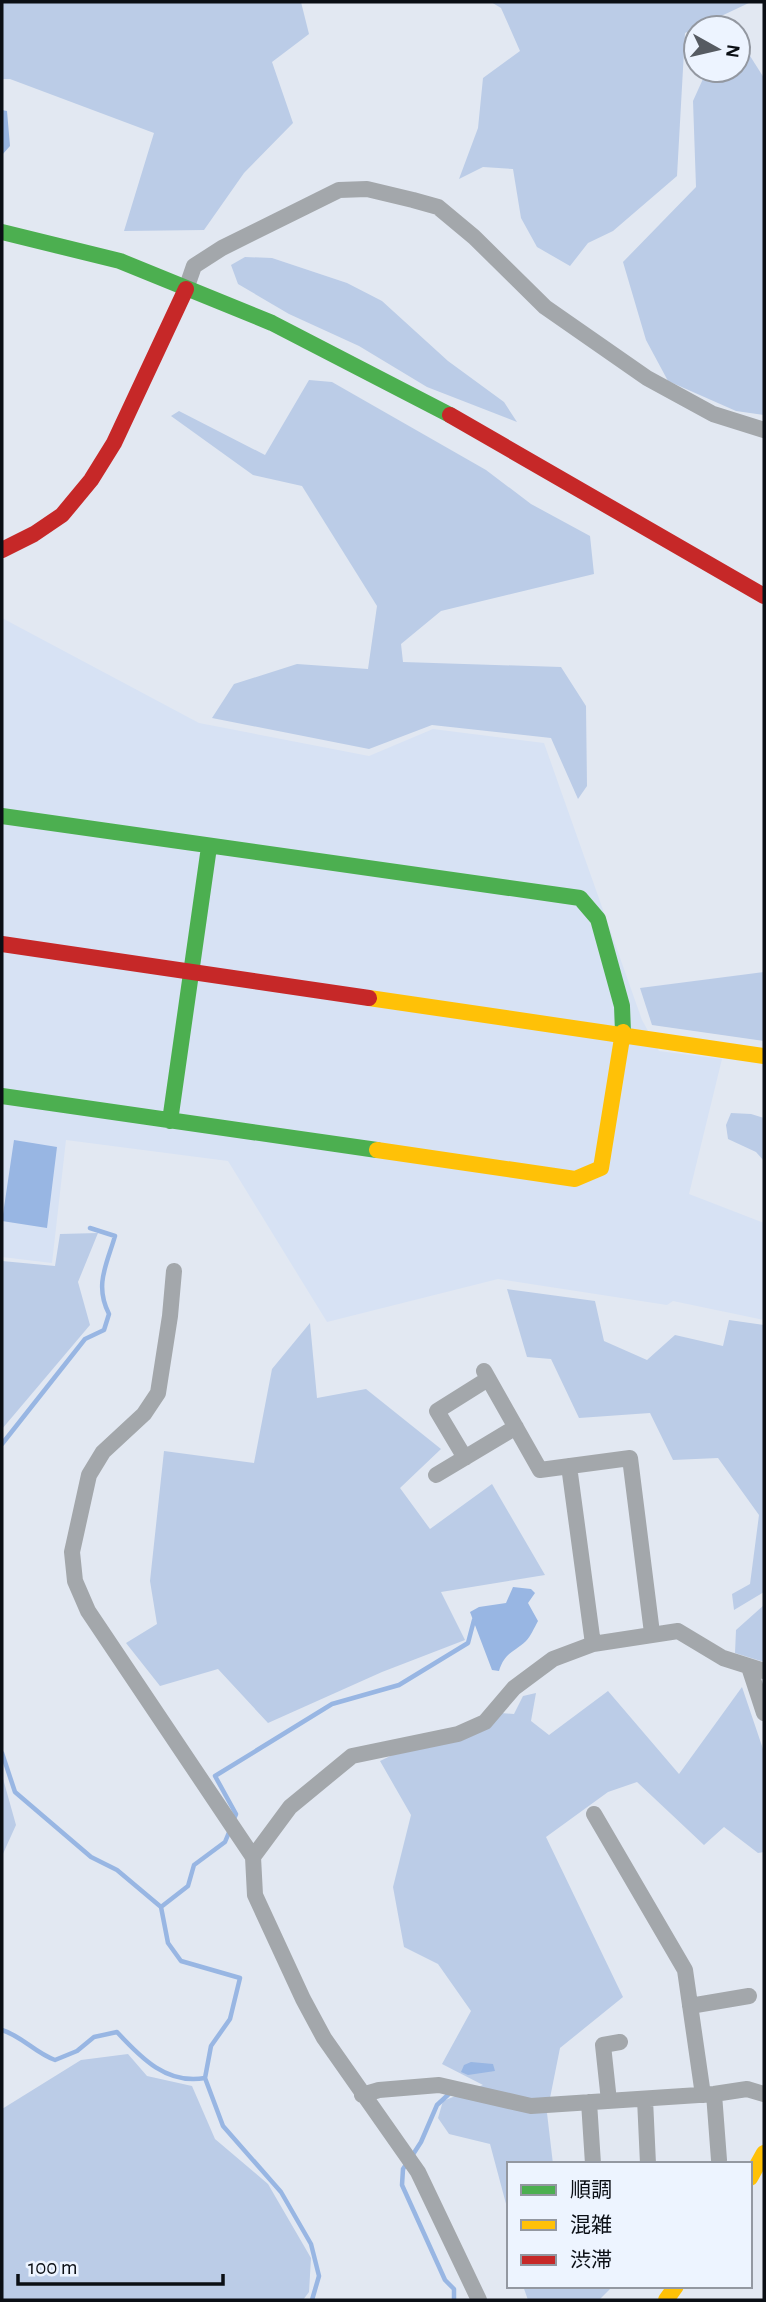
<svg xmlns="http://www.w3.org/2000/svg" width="766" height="2302" viewBox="0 0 766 2302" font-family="'Alegreya Sans','Noto Sans JP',sans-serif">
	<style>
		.built { fill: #d7e2f4 }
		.green { fill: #bbcce7 }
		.water { fill: #98b6e3 }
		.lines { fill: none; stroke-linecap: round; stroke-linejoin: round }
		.stream { stroke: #98b6e3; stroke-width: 4.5 }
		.street { stroke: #a3a7ab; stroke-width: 16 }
		.fast { stroke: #4caf50; stroke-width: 16 }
		.slow { stroke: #ffc107; stroke-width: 16 }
		.jam { stroke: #c62828; stroke-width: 16 }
	</style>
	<rect width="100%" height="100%" fill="#e2e8f2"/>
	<path class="built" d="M 2,618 L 199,723 L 369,756 L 433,729 L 544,743 L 642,1020 L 659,1051 L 722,1059 L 689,1194 L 764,1223 L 764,1320 L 673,1301 L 667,1305 L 498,1279 L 327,1322 L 228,1161 L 66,1140 L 52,1263 L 2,1257 Z"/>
	<path class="green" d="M 2,2 L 301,2 L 309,34 L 272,62 L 293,123 L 244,173 L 204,230 L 124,231 L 154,133 L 10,79 L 2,79 Z
		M 491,2 L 751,2 L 685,33 L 677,176 L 613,231 L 588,243 L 570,266 L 537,247 L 521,218 L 513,169 L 483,167 L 459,179 L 478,128 L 483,78 L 520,51 L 501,8 Z
		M 738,45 L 745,48 L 764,78 L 764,415 L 736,411 L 668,381 L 646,340 L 623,262 L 696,187 L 693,101 L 707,70 L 738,70 Z
		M 245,257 L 272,258 L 347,283 L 382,301 L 448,361 L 504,402 L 517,422 L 427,387 L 359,346 L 289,314 L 238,284 L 231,265 Z
		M 309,380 L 332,382 L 486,470 L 531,504 L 590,536 L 594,574 L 441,611 L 401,644 L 403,662 L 561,667 L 586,706 L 587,786 L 578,799 L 551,738 L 432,725 L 369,749 L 212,718 L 234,684 L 297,664 L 368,669 L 377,606 L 302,486 L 253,475 L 171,416 L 179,411 L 265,455 Z
		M 764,972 L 764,1041 L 652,1025 L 640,988 Z
		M 731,1113 L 751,1114 L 764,1118 L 764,1161 L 756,1152 L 728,1139 L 726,1125 Z
		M 98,1233 L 78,1282 L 90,1325 L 2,1429 L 2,1261 L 55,1266 L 60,1234 Z
		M 507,1289 L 595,1301 L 604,1341 L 647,1360 L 675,1335 L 723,1346 L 729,1320 L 764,1325 L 764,1592 L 734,1610 L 732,1594 L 750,1584 L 759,1515 L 718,1458 L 673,1460 L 650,1413 L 579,1418 L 551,1359 L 527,1357 Z
		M 310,1323 L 317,1398 L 366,1389 L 441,1449 L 400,1488 L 430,1529 L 492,1484 L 545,1575 L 441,1592 L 465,1640 L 382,1672 L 268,1723 L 218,1669 L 160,1686 L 126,1643 L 157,1624 L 150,1581 L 164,1451 L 254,1463 L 272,1369 Z
		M 764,1605 L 764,1662 L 735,1653 L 736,1630 Z
		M 742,1687 L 764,1752 L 764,1852 L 758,1853 L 724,1827 L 704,1845 L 637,1782 L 608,1792 L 546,1837 L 623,1997 L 560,2048 L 547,2113 L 553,2164 L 509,2164 L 509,2215 L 490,2144 L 449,2134 L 438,2118 L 443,2101 L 483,2085 L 442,2064 L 471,2011 L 438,1964 L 404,1947 L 393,1887 L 411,1815 L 380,1761 L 409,1747 L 501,1713 L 514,1714 L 523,1696 L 536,1693 L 531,1721 L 549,1735 L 608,1691 L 679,1774 Z
		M 2,1775 L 16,1825 L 2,1856 Z
		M 128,2054 L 147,2076 L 192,2086 L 215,2139 L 268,2184 L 311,2258 L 309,2292 L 303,2300 L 2,2300 L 2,2109 L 81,2060 Z
		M 523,2286 L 613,2286 L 599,2300 L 528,2300 Z"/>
	<path class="water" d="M 2,110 L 7,111 L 10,146 L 2,155 Z
		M 14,1140 L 57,1147 L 47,1228 L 2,1221 Z
		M 513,1587 L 531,1589 L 535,1593 L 528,1603 L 538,1621 C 534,1628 531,1636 526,1641 C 513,1653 505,1652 499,1671 L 492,1670 L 470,1612 L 479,1607 L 506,1603 Z
		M 471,2062 L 493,2064 L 495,2071 L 468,2075 L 461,2072 L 464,2065 Z"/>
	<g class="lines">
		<path class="stream" d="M 2,1444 L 85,1339 L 104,1330 L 109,1314 C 94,1285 107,1264 115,1236 L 90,1228
			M 2,1753 L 15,1792 L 91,1857 L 117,1870 L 161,1907 L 168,1943 L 181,1961 L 240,1978 L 230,2019 L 211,2046 L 205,2078 L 223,2126 L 281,2192 L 311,2244 L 319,2276 L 312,2300
			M 233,1821 L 236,1814 L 215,1776 L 332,1704 L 399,1685 L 468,1643 L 474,1620
			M 161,1907 L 188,1886 L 194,1865 L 225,1842 L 230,1830
			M 2,2030 C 22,2036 35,2053 55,2060 L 77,2051 L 94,2037 L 117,2032 C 141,2058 167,2085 205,2078
			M 412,2156 L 421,2142 L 437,2105 L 450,2093
			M 407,2163 L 403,2169 L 402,2185 L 445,2280 L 454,2289 L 454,2300"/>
		<path class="street" d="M 186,289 L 194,266 L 222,248 L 339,190 L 367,189 L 413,200 L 438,207 L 474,237 L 545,307 L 647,378 L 713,414 L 764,430
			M 174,1271 L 170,1316 L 158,1393 L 144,1414 L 103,1452 L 89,1475 L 72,1552 L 75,1581 L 88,1611 L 253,1857
			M 484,1371 L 540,1470 L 630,1458 L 652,1633
			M 465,1458 L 437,1411 L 488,1379
			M 569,1466 L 593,1644
			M 436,1475 L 516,1427
			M 749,1667 L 764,1713
			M 594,1814 L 685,1970 L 703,2095
			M 690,2006 L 749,1996
			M 714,2094 L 719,2160
			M 362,2095 L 379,2090 L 439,2085 L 531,2106 L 714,2094 L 747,2089 L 764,2094
			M 645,2099 L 648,2164
			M 609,2101 L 603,2045 L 620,2042
			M 589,2102 L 593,2164
			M 479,2300 L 418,2172 L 324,2038 L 303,1999 L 255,1895 L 253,1857 L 290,1807 L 352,1756 L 458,1734 L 485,1722 L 514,1688 L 553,1659 L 593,1644 L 678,1631 L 723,1658 L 764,1671"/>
		<path class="fast" d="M 2,232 L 120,261 L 272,323 L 450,415
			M 2,816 L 580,898 L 598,919 L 622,1006 L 623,1032
			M 2,1096 L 377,1150
			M 170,1121 L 209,847"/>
		<path class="slow" d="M 369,998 L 764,1056
			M 377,1150 L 575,1179 L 601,1168 L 623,1032
			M 750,2178 L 764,2153
			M 666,2300 L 676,2286"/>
		<path class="jam" d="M 450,415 L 764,596
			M 2,550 L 34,534 L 62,515 L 91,480 L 114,443 L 186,289
			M 2,944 L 369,998"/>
	</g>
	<rect width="766" height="2302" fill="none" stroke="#0b0f15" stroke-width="7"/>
	<rect x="507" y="2162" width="245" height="126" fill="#edf4ff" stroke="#9398a1" stroke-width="2"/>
	<rect x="521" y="2185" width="35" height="10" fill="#4caf50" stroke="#9398a1" stroke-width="2"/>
	<text x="570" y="2197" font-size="21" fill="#0b0f15">順調</text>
	<rect x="521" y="2220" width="35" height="10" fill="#ffc107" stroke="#9398a1" stroke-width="2"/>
	<text x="570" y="2232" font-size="21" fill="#0b0f15">混雑</text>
	<rect x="521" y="2255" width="35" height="10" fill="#c62828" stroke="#9398a1" stroke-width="2"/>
	<text x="570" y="2267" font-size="21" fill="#0b0f15">渋滞</text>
	<g transform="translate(717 49) rotate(98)"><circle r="33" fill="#edf4ff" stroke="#9398a1" stroke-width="2"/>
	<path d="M0-5L12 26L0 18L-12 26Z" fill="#565b62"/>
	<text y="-10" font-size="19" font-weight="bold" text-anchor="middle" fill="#0b0f15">N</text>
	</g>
	<path d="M18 2274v10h205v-10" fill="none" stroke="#0b0f15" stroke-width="3.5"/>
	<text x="28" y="2274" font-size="21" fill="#0b0f15" stroke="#edf4ff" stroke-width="5" paint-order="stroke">100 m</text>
</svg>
